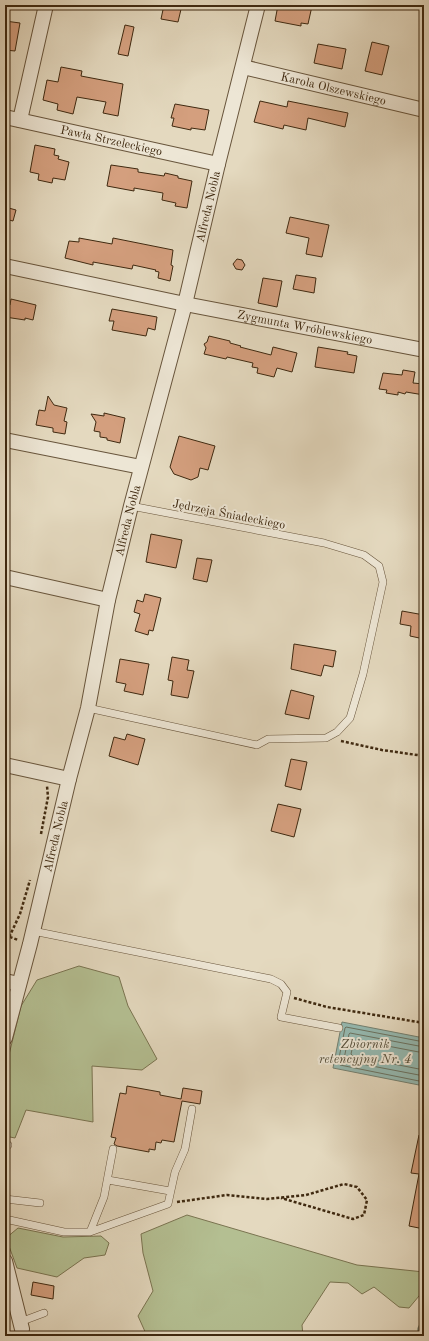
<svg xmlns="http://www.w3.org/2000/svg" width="429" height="1341" viewBox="0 0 429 1341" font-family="'Old Standard TT',serif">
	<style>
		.green { fill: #b4bf92; stroke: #7a7451 }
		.water { fill: #95bab2; stroke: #738071 }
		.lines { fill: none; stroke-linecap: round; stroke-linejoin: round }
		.shore { stroke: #6a7261; stroke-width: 1 }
		.stream { stroke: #738071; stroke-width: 4 }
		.building { fill: #d49f7e; stroke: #3f2910 }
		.service-casing { stroke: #68553c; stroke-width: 8 }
		.minor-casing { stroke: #68553c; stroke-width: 16 }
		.path { stroke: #3f2910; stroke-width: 2.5; stroke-dasharray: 3 2; stroke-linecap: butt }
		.service { stroke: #ede6d5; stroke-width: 7 }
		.minor { stroke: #ede6d5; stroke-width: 14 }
		.labels { text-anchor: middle; stroke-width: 4; stroke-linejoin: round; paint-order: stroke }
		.street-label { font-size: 12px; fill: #3f2910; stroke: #ede6d5 }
		.water-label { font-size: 13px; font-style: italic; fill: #544d38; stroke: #ede6d5 }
	</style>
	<rect width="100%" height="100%" fill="#e4d9bf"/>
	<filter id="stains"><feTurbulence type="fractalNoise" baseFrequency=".005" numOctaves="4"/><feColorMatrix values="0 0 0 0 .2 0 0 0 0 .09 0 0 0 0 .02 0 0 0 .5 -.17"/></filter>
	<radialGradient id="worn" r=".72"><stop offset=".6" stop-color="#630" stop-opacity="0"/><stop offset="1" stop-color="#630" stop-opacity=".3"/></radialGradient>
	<path class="green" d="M 79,966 L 119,977 L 128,1006 L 157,1059 L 142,1070 L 92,1066 L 93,1122 L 26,1110 L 15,1138 L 5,1136 L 5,1071 L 21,1006 L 37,980 Z
		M 187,1215 L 357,1265 L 424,1272 L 424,1290 L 409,1308 L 399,1307 L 374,1287 L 362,1294 L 348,1283 L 330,1282 L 302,1325 L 303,1336 L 210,1336 L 207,1333 L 204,1336 L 147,1336 L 138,1316 L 153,1291 L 143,1253 L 141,1234 Z
		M 18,1228 L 63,1237 L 101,1236 L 109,1243 L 105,1255 L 84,1258 L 57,1277 L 17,1268 L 6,1238 Z"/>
	<path class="water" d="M 342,1022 L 424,1038 L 424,1086 L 333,1068 Z"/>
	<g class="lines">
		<path class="shore" d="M 424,1042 L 346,1027 L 345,1028 L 338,1063 L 340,1065 L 424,1082
			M 424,1047 L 350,1033 L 349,1034 L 344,1059 L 346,1061 L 424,1076
			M 424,1053 L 356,1040 L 354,1041 L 351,1054 L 353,1056 L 424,1070"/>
		<path class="stream" d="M 420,1336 C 418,1330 419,1326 424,1322"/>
	</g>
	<path class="building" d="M 164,5 L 182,5 L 178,22 L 161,19 Z
		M 278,5 L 306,5 L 312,6 L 308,24 L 301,23 L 301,26 L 275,21 Z
		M 5,21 L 20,23 L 15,51 L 5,50 Z
		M 125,25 L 134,27 L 128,56 L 118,54 Z
		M 372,42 L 389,46 L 382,75 L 365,71 Z
		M 318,44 L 346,49 L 342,69 L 314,63 Z
		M 61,67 L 82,71 L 81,76 L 123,84 L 118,116 L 103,113 L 106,102 L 77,97 L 73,114 L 57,110 L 58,104 L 43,100 L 47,80 L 58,82 Z
		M 260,101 L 287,107 L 288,101 L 348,113 L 345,127 L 308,118 L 306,130 L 284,125 L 283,129 L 254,122 Z
		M 175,104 L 209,110 L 205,130 L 191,128 L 191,130 L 172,126 L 174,118 L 171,118 Z
		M 35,145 L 55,149 L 54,155 L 59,156 L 58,159 L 69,162 L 65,180 L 53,178 L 52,183 L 38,180 L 39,174 L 30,172 Z
		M 111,165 L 138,169 L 138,172 L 164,176 L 165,173 L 178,176 L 178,178 L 192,181 L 187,208 L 175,206 L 176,203 L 162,200 L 163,193 L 134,188 L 134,191 L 107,186 Z
		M 5,207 L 16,210 L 13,221 L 5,219 Z
		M 290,217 L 329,225 L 322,257 L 306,254 L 309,238 L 286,233 Z
		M 79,238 L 112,244 L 113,238 L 173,250 L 171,265 L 173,266 L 170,281 L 158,278 L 159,272 L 155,271 L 156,270 L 133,265 L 132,269 L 93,262 L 93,265 L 65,258 L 69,241 L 79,242 Z
		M 237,259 L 242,260 L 245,265 L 242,270 L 236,269 L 233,264 Z
		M 296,275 L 316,278 L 314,293 L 293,289 Z
		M 263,278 L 282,281 L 277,307 L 258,303 Z
		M 11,299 L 36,305 L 33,320 L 25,318 L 25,320 L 5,317 L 7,304 L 10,305 Z
		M 112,309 L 157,317 L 155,330 L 148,328 L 146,336 L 112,330 L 114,321 L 109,321 Z
		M 209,336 L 230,341 L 230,343 L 241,346 L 240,347 L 271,355 L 273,347 L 297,353 L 292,372 L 277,368 L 274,377 L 257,373 L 258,368 L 252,367 L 253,363 L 227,357 L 226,359 L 204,354 L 206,348 L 204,344 L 207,342 Z
		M 318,347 L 348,352 L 347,354 L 357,356 L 354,373 L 315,367 Z
		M 403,370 L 415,372 L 413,383 L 424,384 L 424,395 L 406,392 L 405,394 L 398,392 L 398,395 L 386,393 L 387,390 L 379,389 L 383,373 L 402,375 Z
		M 48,396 L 54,405 L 67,408 L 64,421 L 67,422 L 65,434 L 53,432 L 53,428 L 36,425 L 39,410 L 45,411 Z
		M 104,413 L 125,418 L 120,443 L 107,440 L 107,438 L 100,437 L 100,432 L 94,431 L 96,422 L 91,414 L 104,416 Z
		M 179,436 L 215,446 L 208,470 L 200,468 L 198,477 L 191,480 L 174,474 L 170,467 Z
		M 151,534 L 182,540 L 176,568 L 146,562 Z
		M 197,558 L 212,560 L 207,582 L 193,579 Z
		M 145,594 L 161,598 L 153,631 L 149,630 L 148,635 L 135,631 L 140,614 L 134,612 L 137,600 L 143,602 Z
		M 402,611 L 424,615 L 424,639 L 410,636 L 411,626 L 400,624 Z
		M 294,644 L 336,651 L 333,667 L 324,665 L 321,676 L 291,669 Z
		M 172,657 L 189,660 L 187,670 L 194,671 L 188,698 L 171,695 L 173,681 L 168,680 Z
		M 120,659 L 149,664 L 143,695 L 124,691 L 126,684 L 116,682 Z
		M 291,690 L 314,696 L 309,719 L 285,714 Z
		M 127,734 L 145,739 L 138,765 L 109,756 L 114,737 L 125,740 Z
		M 291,759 L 307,762 L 301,790 L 285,786 Z
		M 278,804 L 301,809 L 294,837 L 271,831 Z
		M 127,1086 L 160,1092 L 160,1095 L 181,1099 L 183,1088 L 202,1091 L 200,1104 L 182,1101 L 174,1142 L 162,1140 L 161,1143 L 156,1142 L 155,1150 L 149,1149 L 149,1152 L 117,1146 L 114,1144 L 116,1138 L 111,1137 L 120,1093 L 126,1094 Z
		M 419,1135 L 424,1135 L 424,1229 L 409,1226 L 419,1174 L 411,1173 Z
		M 33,1282 L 54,1286 L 53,1299 L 31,1295 Z"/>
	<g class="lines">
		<defs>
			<path id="service" d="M 88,708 L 257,745 L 268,739 L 326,738 L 337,732 L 350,718 L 363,674 L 383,582 L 379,566 L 364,555 L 324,543 L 131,506
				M 33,931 L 271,979 L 281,984 L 287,992 L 281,1017 L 339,1028
				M 5,1145 L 8,1145
				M 108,1180 L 170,1191
				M 5,1199 L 40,1203
				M 5,1219 L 64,1232 L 90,1232 L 168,1204 L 175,1172 L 185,1149 L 192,1109
				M 90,1232 L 104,1197 L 113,1149
				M 20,1322 L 44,1313"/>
			<g id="minor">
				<path id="s1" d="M 243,67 L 424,110"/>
				<path id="s2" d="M 5,117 L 218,164"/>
				<path d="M 20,120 L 46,5"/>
				<path id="s3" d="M 5,266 L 185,304 L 424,350"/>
				<path d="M 5,440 L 141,467"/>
				<path d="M 5,577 L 108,600"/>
				<path d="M 5,765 L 69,779"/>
				<path d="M 5,981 L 19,984"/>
				<path id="s4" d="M 5,1038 L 30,944 L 69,779 L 88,708 L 108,600 L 131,506 L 185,304 L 218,164 L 258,5"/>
				<path d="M 5,1261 L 22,1329"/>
			</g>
		</defs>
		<use href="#service" class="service-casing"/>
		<use href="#minor" class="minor-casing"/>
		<path class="path" d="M 341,741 L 382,750 L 424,756
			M 41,834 L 48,797 L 47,786
			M 5,935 L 18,940
			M 5,946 L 20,914 L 30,880
			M 294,998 L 327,1007 L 424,1023
			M 177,1202 L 227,1195 L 267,1199 L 306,1195 L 344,1184 L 357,1187 L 367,1200 L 364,1215 L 353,1219 L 281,1198"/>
		<use href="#service" class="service"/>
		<use href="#minor" class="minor"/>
	</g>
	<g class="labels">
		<g class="street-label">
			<text dy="4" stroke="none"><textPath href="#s1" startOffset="93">Karola Olszewskiego</textPath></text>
			<text dy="4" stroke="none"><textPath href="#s2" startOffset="109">Pawła Strzeleckiego</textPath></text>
			<text dy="4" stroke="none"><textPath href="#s4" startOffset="856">Alfreda Nobla</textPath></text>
			<text dy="4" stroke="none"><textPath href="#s3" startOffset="306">Zygmunta Wróblewskiego</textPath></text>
			<text transform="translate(229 514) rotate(11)" y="4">Jędrzeja Śniadeckiego</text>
			<text dy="4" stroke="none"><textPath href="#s4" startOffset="532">Alfreda Nobla</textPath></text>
			<text dy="4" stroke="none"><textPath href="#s4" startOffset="208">Alfreda Nobla</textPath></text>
		</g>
		<g class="water-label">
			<text x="365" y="1048">Zbiornik<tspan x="365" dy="15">retencyjny Nr. 4</tspan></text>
		</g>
	</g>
	<rect width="429" height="1341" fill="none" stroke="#e4d9bf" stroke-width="20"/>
	<rect x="6" y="6" width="417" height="1329" fill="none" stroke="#3f2910" stroke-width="2"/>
	<rect x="10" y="10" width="409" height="1321" fill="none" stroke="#3f2910"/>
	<rect width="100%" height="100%" filter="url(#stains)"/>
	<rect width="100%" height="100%" fill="url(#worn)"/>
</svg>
